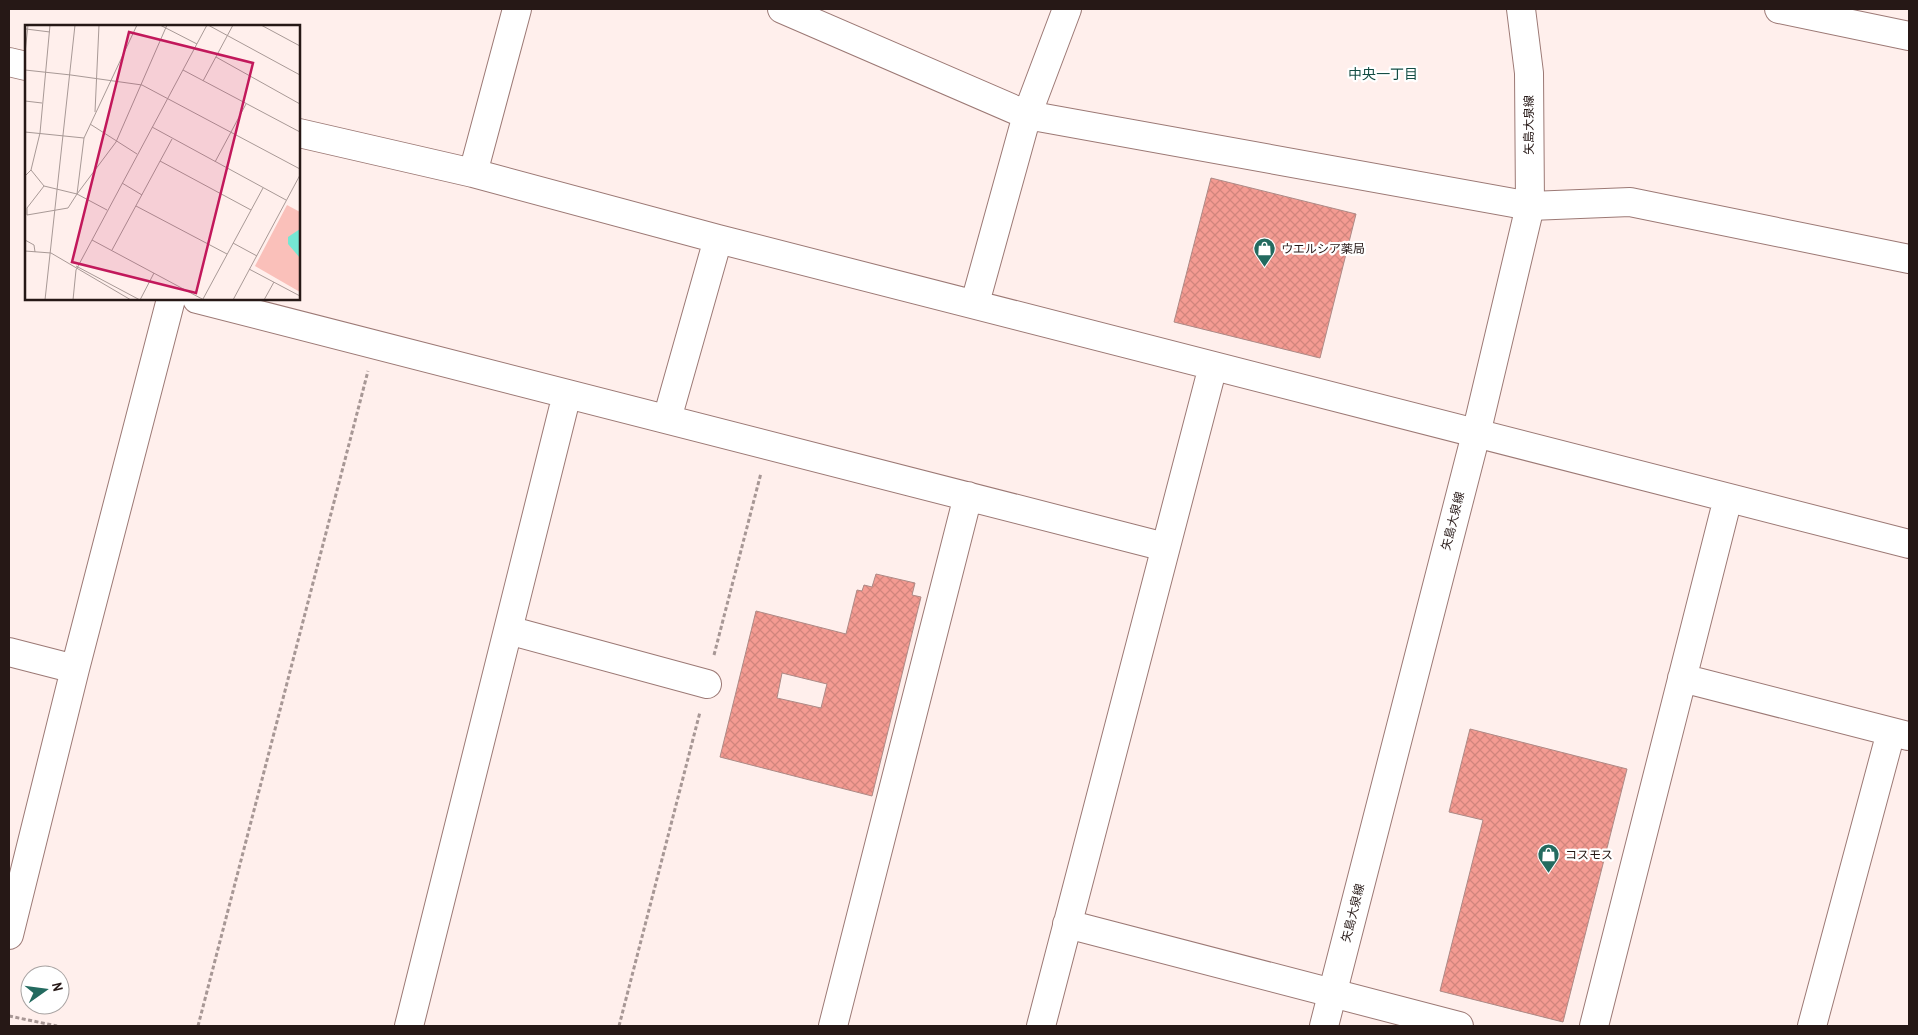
<svg xmlns="http://www.w3.org/2000/svg" width="1918" height="1035" viewBox="0 0 1918 1035" font-family="'Archivo Narrow','Noto Sans JP',sans-serif">
	<style>
		.building { fill: url(#building-cross-hatch); stroke: #ad8985; fill-rule: evenodd }
		.lines { fill: none; stroke-linecap: round; stroke-linejoin: round }
		.minor-casing { stroke: #9c7975; stroke-width: 30 }
		.major-casing { stroke: #9c7975; stroke-width: 30 }
		.path { stroke: #a79795; stroke-width: 3; stroke-dasharray: 4 2.5; stroke-linecap: butt }
		.minor { stroke: #fff; stroke-width: 28 }
		.major { stroke: #fff; stroke-width: 28 }
		.labels { text-anchor: middle; stroke-width: 4.5; stroke-linejoin: round; paint-order: stroke }
		.street-label { font-size: 12px; fill: #261816; stroke: #fff }
		.poi-label { font-size: 12px; fill: #261816; stroke: #fff; text-anchor: start }
		.neighbourhood-label { font-size: 14px; fill: #144d44; stroke: #fff }
		.inset-road { fill: none; stroke: #a89996; stroke-width: 1 }
		.view { fill: #c2185b; fill-opacity: 0.15; stroke: #c2185b; stroke-width: 2.5 }
		.inset-edge { fill: none; stroke: #261816; stroke-width: 2.5 }
	</style>
	<defs>
		<pattern id="building-cross-hatch" width="8" height="8" patternUnits="userSpaceOnUse" patternTransform="scale(1.25)"><rect width="8" height="8" fill="#f49b92"/><path d="M0 0l8 8M0 8l8-8" fill="none" stroke="#d1857d"/></pattern>
	</defs>
	<rect width="100%" height="100%" fill="#ffefec"/>
	<path class="building" d="M 1211,178 L 1356,214 L 1320,358 L 1174,322 Z
		M 876,574 L 915,583 L 912,595 L 921,597 L 872,796 L 720,757 L 756,611 L 846,634 L 857,590 L 862,591 L 864,585 L 872,587 ZM 782,673 L 827,684 L 821,708 L 777,698 Z
		M 1470,729 L 1627,769 L 1563,1022 L 1440,991 L 1483,820 L 1449,812 Z"/>
	<g class="lines">
		<defs>
			<path id="minor" d="M 782,9 L 1027,115 L 1530,206 L 1630,202 L 1909,259
				M 1779,9 L 1909,36
				M 9,62 L 26,66
				M 299,133 L 473,173 L 718,239 L 1909,544
				M 473,173 L 517,9
				M 197,299 L 1165,547
				M 975,303 L 1027,115 L 1067,9
				M 667,419 L 718,239
				M 508,630 L 707,684
				M 9,652 L 75,669
				M 1682,678 L 1908,736
				M 1067,924 L 1459,1026
				M 9,935 L 75,669 L 171,299
				M 409,1026 L 567,394
				M 833,1026 L 968,496
				M 1041,1026 L 1213,366
				M 1594,1026 L 1728,498
				M 1812,1026 L 1891,732"/>
			<path id="major" d="M 1324,1026 L 1476,434 L 1530,206 L 1529,73 L 1521,9"/>
		</defs>
		<use href="#minor" class="minor-casing"/>
		<use href="#major" class="major-casing"/>
		<path class="path" d="M 714,655 L 761,473
			M 9,1016 L 57,1026
			M 198,1026 L 368,371
			M 619,1026 L 700,712"/>
		<use href="#minor" class="minor"/>
		<use href="#major" class="major"/>
	</g>
	<defs>
		<symbol id="shop-pin" viewBox="-11 -11 22 30"><path d="M0 17L-7.5 6A9.5 9.5 0 1 1 7.5 6Z" fill="#236a5f" stroke="#fff"/><path d="M-5-2.5h2.3a2.7 3.5 0 0 1 5.4 0H5L5.5 6h-11ZM-1.5-2.5h3a1.5 2.3 0 0 0-3 0Z" fill="#fff"/></symbol>
	</defs>
	<g fill-rule="evenodd">
		<use href="#shop-pin" x="1252" y="236" width="25" height="34"/>
		<use href="#shop-pin" x="1536" y="842" width="25" height="34"/>
	</g>
	<g class="labels">
		<g class="street-label">
			<text transform="translate(1529 125) rotate(-90)" y="4">矢島大泉線</text>
			<text transform="translate(1453 521) rotate(-76)" y="4">矢島大泉線</text>
			<text transform="translate(1353 913) rotate(-76)" y="4">矢島大泉線</text>
		</g>
		<g class="poi-label">
			<text x="1281" y="253">ウエルシア薬局</text>
			<text x="1565" y="859">コスモス</text>
		</g>
		<g class="neighbourhood-label">
			<text x="1383" y="79">中央一丁目</text>
		</g>
	</g>
	<g transform="translate(25 25)">
		<rect width="275" height="275" fill="#ffefec"/>
		<path d="M 262,180 L 275,187 L 275,267 L 230,241 Z" fill="#fac0ba"/>
		<path d="M 275,204 L 275,233 L 263,219 L 263,212 Z" fill="#75e7d3"/>
		<path class="inset-road" d="M 135,0 L 172,19M 183,0 L 275,50M 236,0 L 275,21M 1,4 L 25,7M 0,28 L 3,0M 191,32 L 275,79M 0,45 L 46,50M 158,45 L 275,107M 46,50 L 117,60 L 275,144M 178,56 L 208,0M 0,76 L 17,78M 70,87 L 74,0M 65,99 L 112,129M 127,102 L 261,175M 0,107 L 59,113 L 112,0M 135,136 L 226,185M 190,137 L 221,79M 6,145 L 19,161 L 52,169 L 59,113M 0,151 L 6,145 L 15,108 L 25,0M 97,158 L 117,170M 19,161 L 2,183 L 2,190 L 43,183 L 52,169M 111,181 L 202,229M 82,185 L 52,169 L 91,117 L 142,0M 0,215 L 9,220 L 10,227M 67,215 L 179,275M 208,218 L 232,231M 87,225 L 147,114M 0,226 L 26,228 L 106,275M 51,241 L 115,275M 224,244 L 275,271M 178,274 L 238,163M 20,275 L 50,0M 48,275 L 51,245 L 182,0M 115,275 L 129,248M 208,275 L 275,150M 239,275 L 249,257"/>
		<path class="view" d="M 104,7 L 228,38 L 171,268 L 47,237 Z"/>
		<rect width="275" height="275" class="inset-edge"/>
	</g>
	<rect width="1918" height="1035" fill="none" stroke="#261816" stroke-width="20"/>
	<g transform="translate(45 990) rotate(76)"><circle r="24" fill="#ffffff" stroke="#a8a3a2"/>
	<path d="M0-4L9 19L0 12L-9 19Z" fill="#236a5f"/>
	<text y="-8" font-size="14" font-weight="bold" text-anchor="middle" fill="#261816">N</text>
	</g>
</svg>
